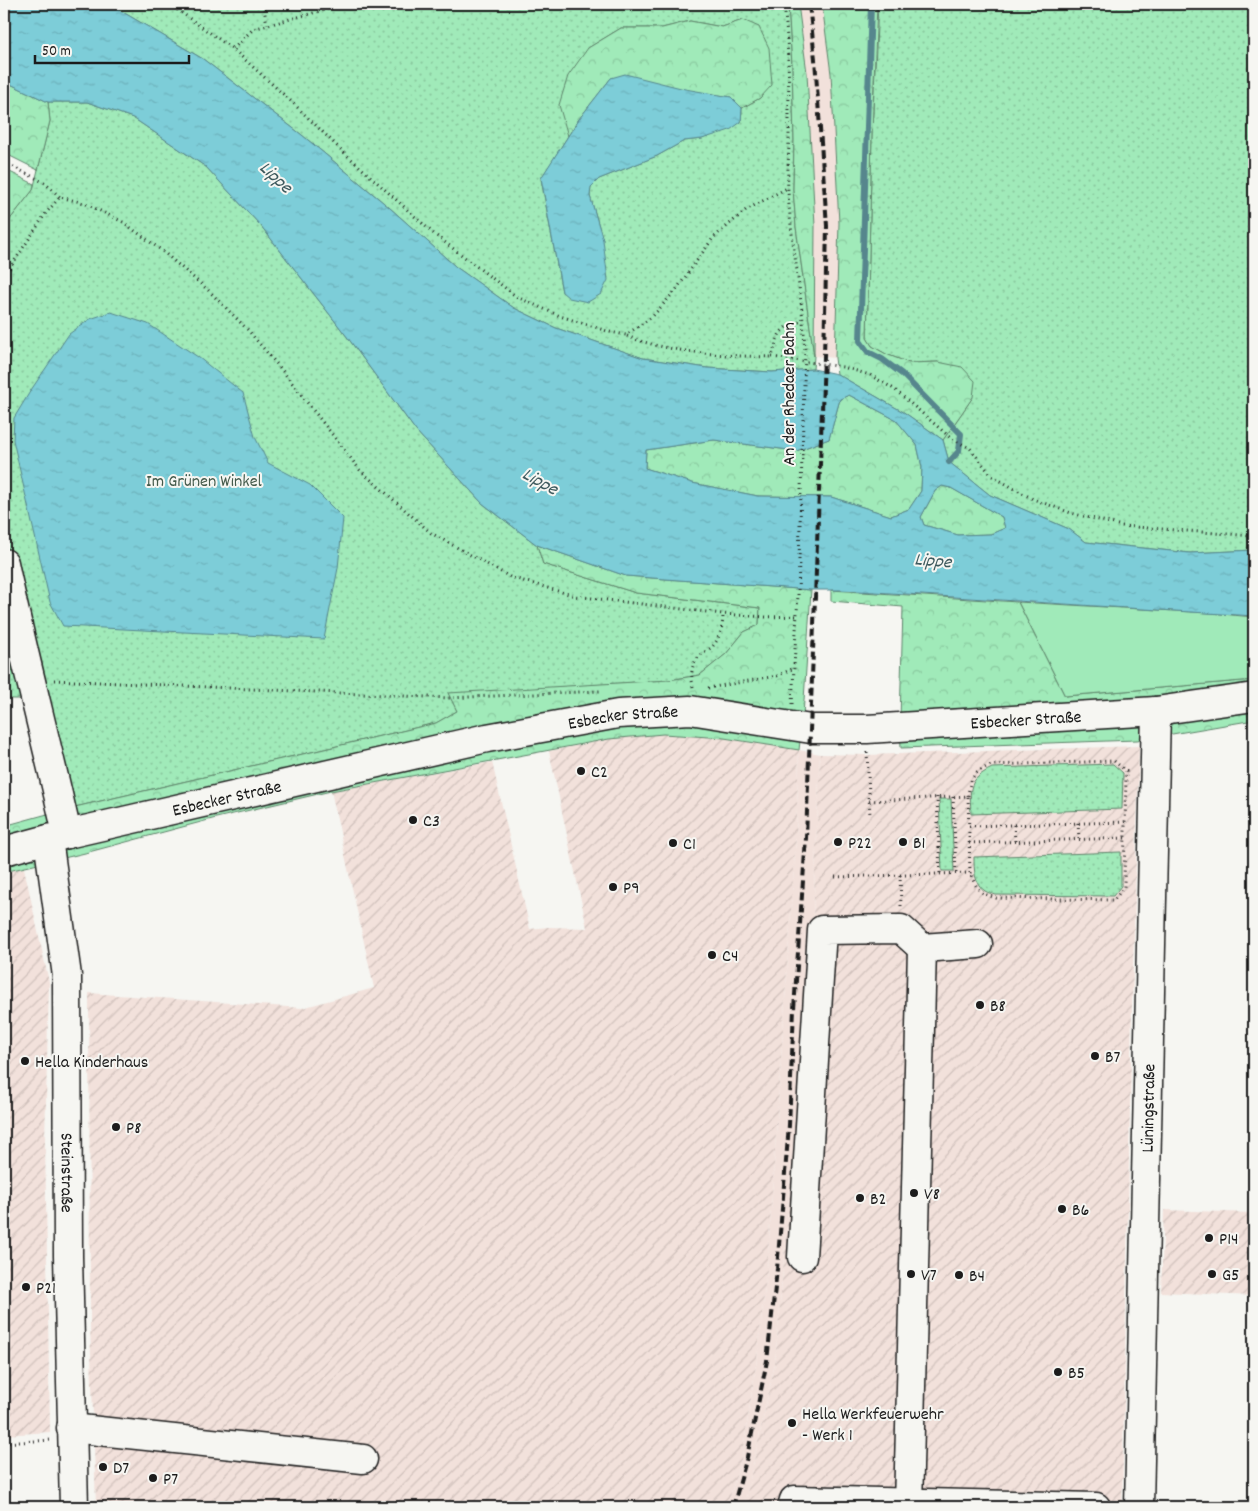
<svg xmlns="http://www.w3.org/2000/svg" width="1258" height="1511" viewBox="0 0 1258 1511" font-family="Dekko,sans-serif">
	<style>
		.built { fill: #f2e1db }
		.industrial { fill: url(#industrial-furrows) }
		.grass { fill: url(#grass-dots); stroke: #5e836a; fill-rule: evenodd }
		.forest { fill: url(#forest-crowns); stroke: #5e836a }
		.garden { fill: #a0eab9; stroke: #5e836a }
		.water { fill: url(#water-ripples); stroke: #56868d; fill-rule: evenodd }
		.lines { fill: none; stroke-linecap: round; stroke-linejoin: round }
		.stream { stroke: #56868d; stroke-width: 6 }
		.minor-casing { stroke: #1c1c1c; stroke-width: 31 }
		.path { stroke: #1c1c1c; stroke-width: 3; stroke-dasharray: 1 4; stroke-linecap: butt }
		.minor { stroke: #f6f6f2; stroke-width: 28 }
		.rail { stroke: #1c1c1c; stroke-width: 4; stroke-dasharray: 8 4; stroke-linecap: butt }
		.path-bridge { stroke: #1c1c1c; stroke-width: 3; stroke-dasharray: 1 4; stroke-linecap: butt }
		.poi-dot { fill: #1c1c1c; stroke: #f6f6f2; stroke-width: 2 }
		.labels { text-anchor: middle; stroke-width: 4; stroke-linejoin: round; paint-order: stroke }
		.street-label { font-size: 18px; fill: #1c1c1c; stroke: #f6f6f2 }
		.park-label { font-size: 18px; fill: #445a4b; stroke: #f6f6f2 }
		.poi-label { font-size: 18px; fill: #1c1c1c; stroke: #f6f6f2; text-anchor: start }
		.water-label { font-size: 19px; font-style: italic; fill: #3e5a5e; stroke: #f6f6f2 }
	</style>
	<defs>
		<pattern id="industrial-furrows" width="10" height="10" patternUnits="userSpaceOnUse" patternTransform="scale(1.25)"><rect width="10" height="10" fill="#f2e1db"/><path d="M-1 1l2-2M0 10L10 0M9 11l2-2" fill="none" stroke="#cfc0bb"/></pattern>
		<pattern id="grass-dots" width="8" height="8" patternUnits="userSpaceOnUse" patternTransform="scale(1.25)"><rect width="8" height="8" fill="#a0eab9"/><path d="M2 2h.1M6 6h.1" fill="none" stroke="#89c89e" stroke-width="1.8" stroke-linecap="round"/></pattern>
		<pattern id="forest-crowns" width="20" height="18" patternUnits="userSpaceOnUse" patternTransform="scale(1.25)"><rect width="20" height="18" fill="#a0eab9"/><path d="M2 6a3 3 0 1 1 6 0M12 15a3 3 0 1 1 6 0" fill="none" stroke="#89c89e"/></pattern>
		<pattern id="water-ripples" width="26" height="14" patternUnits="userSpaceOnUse" patternTransform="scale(1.25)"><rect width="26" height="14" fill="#7dcdd8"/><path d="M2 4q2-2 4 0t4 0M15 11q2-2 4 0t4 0" fill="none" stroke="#6bafb9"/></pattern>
	</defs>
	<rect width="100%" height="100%" fill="#f6f6f2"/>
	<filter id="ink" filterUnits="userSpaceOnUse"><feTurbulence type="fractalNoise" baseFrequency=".02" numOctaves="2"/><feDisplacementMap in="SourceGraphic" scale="10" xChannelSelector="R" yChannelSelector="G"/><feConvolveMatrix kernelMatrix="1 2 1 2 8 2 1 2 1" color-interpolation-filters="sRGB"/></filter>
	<g filter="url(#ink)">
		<path class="built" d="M 798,4 L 822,4 L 831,74 L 839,223 L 835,358 L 814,356 L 815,226 L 807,73 Z
			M 799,750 L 820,754 L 813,918 L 775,1363 L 744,1507 L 727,1507 L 742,1456 L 757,1359 L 767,1269 L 796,836 Z"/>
		<path class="industrial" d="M 663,734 L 724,738 L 799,750 L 796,836 L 767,1269 L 757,1359 L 742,1456 L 727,1507 L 96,1507 L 90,1325 L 89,993 L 302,1008 L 374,988 L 331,791 L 492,762 L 530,929 L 548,927 L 587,928 L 549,751 L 609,739 Z
			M 1139,746 L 1132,1008 L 1122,1507 L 744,1507 L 775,1363 L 813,918 L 820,754 L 867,755 Z
			M 24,868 L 49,982 L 45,1141 L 50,1432 L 4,1435 L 4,872 Z
			M 1164,1210 L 1254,1213 L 1254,1296 L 1161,1292 Z"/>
		<path class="grass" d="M 109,4 L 788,4 L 792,65 L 794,140 L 793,189 L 796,227 L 814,356 L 813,369 L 772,372 L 707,368 L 643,358 L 556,328 L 514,308 L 456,267 L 390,208 L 302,135 L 203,59 ZM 743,20 L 760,98 L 742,108 L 741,122 L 702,139 L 684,141 L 657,156 L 599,179 L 591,187 L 590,196 L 603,240 L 562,292 L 541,179 L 568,136 L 588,48 L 621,28 L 662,28 L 690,21 L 722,27 Z
			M 878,4 L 1254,4 L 1254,550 L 1190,553 L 1086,542 L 1069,529 L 990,495 L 949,462 L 943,440 L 973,397 L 938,362 L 909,363 L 886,354 L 872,346 L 867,338 L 872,133 Z
			M 48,102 L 87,102 L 133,118 L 206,167 L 261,226 L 348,338 L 416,431 L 482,503 L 537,545 L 543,564 L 636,593 L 760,608 L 759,625 L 744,632 L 726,654 L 700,675 L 669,680 L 449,694 L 457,711 L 436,723 L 62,810 L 35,699 L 4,699 L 4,671 L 28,671 L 4,563 L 4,227 L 33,190 L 50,121 Z
			M 1113,764 L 1123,773 L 1122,809 L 971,814 C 970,789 967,780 992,768 Z
			M 939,799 L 951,799 L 954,871 L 942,871 Z
			M 1121,852 L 1121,886 L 1113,896 L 996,895 C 993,894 988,893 985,891 C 974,884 974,869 974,857 Z"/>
		<path class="forest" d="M 788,4 L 798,4 L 807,73 L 815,226 L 814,356 L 796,227 L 793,189 L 794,140 L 792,65 Z
			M 822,4 L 877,4 L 872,133 L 867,338 L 872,346 L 886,354 L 909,363 L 938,362 L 962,367 L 975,381 L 973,397 L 943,440 L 905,413 L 837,374 L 835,358 L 839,223 L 831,74 Z
			M 743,20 L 759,27 L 769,48 L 772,85 L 760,98 L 742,108 L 731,97 L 611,78 L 579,119 L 568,136 L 559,105 L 568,76 L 588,48 L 621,28 L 662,28 L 690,21 L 722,27 Z
			M 4,81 L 48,102 L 50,121 L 38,170 L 4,153 Z
			M 4,169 L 34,184 L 33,190 L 4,227 Z
			M 849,395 L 896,420 L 917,445 L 922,467 L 921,491 L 909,509 L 891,516 L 831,497 L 758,496 L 692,483 L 645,468 L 646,450 L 714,440 L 796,451 L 829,439 L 840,399 Z
			M 942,486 L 951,488 L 1002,517 L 1005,528 L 991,534 L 958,535 L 924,525 L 921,517 L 935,491 Z
			M 537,545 L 626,576 L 811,590 L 803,716 L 799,750 L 724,738 L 663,734 L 609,739 L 331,791 L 216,818 L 85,853 L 4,872 L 4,826 L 62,810 L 436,723 L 457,711 L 448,693 L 669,680 L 700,675 L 726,654 L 744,632 L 759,625 L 760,608 L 636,593 L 543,564 Z
			M 831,590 L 1018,602 L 1065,696 L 1254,680 L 1254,720 L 1137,740 L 901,748 L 900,721 L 903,607 L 831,601 Z"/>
		<path class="garden" d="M 4,563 L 29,671 L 4,671 Z
			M 1018,602 L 1210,613 L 1254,617 L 1254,680 L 1065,696 Z"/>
		<path class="water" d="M 4,4 L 109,4 L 203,59 L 302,135 L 390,208 L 456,267 L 514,308 L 556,328 L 643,358 L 707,368 L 772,372 L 813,369 L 837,374 L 905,413 L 943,440 L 949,462 L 990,495 L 1069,529 L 1086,542 L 1190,553 L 1254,550 L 1254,616 L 842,590 L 811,590 L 626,576 L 537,545 L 482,503 L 416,431 L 348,338 L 261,226 L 206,167 L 133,118 L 87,102 L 48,102 L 4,81 ZM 849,395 L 896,420 L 917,445 L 922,467 L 921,491 L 909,509 L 891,516 L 831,497 L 758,496 L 692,483 L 645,468 L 646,450 L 714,440 L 796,451 L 829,439 L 840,399 ZM 942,486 L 951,488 L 1002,517 L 1005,528 L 991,534 L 958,535 L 924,525 L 921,517 L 935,491 Z
			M 625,74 L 685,89 L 731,97 L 742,108 L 741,122 L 730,130 L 702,139 L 684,141 L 657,156 L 599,179 L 591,187 L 590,196 L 603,240 L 608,280 L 601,294 L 588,302 L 569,298 L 562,292 L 541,178 L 579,119 L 611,78 Z
			M 111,312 L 148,324 L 198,357 L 243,393 L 255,437 L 268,463 L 310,485 L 343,518 L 338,568 L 324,639 L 63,626 L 50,602 L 13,440 L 14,418 L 31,390 L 69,334 L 90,319 Z"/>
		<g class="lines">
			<path class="stream" d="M 871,4 L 860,341 L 868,352 L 882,359 L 902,374 L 961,434 L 959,451 L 949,462"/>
			<defs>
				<g id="minor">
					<path d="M 4,563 C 23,654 47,743 67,834"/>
					<path id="s1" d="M 48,839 L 67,976 L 68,1256 L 74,1507"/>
					<path id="s2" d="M 4,851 L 67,834 L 487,738 L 618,714 L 690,710 L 811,729 L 867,729 L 1156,711 L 1254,697"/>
					<path d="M 802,1257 L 822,930 L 901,929 L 922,948 L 978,944"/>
					<path d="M 71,1428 L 363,1459"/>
					<path d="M 792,1507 L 794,1500 L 1096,1507"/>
					<path d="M 908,1507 L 922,948"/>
					<path id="s3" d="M 1139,1507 L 1156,711"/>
				</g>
			</defs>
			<use href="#minor" class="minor-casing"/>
			<path class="path" d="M 169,4 L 233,49 L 293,103 L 337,146 L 434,234 L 517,297 L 560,316 L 610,332 L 626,335 L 653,316 L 676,290 L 713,238 L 746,210 L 787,188
				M 263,4 L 267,24
				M 784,4 C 789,48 789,93 789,137 C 789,155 787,173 788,191 C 791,244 803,297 805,350
				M 233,49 L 253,29 L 347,4
				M 4,162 L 45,183 L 60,197
				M 4,277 L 46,213 L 60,197 L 84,203 L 123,222 L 161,250 L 208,290 L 247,329 L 281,369 L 360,470 L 431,533 L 510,577 L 575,596 L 723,614 L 766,617 L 797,616
				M 627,336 C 668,353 727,356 772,357 C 778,335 779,325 804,321
				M 772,357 L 843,367 L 870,375 L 894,389 L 952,439 L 970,448 L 992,476 L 1033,499 L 1071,513 L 1122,526 L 1254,536
				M 54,680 L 449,698 L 600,691
				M 693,687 C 691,675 690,664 701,655 C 704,652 708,650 711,648 C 720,639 723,626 723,614
				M 708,688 L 777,676 L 794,668
				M 792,704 L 798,595
				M 867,752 L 870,816
				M 968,796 C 970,777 974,772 991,765 L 1114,761 L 1126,771 L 1124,887 L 1114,900 L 996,898 C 978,893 977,889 970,873
				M 937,797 L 940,874
				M 953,797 L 956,873
				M 1078,823 L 1079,839
				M 1014,825 L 1015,841
				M 969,826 L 1125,822
				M 969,843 L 1125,838
				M 900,875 L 901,906
				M 835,877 L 970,873 L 968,796 L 869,801
				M 4,1443 L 51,1440"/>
			<use href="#minor" class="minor"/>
			<path class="rail" d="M 733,1507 L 747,1457 L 767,1361 L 777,1269 L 789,1125 L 794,1009 L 806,838 L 824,357 L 827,226 L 815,59 L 809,4"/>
			<path class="path-bridge" d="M 798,595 L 805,350"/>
		</g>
	</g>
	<g class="poi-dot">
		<circle cx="581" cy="771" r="5"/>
		<circle cx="413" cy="820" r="5"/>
		<circle cx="838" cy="842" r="5"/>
		<circle cx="903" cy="842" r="5"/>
		<circle cx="673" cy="843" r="5"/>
		<circle cx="613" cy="887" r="5"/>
		<circle cx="712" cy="955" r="5"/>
		<circle cx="980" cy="1005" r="5"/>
		<circle cx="1095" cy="1056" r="5"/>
		<circle cx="25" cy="1061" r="5"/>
		<circle cx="116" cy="1127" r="5"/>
		<circle cx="914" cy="1193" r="5"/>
		<circle cx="860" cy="1198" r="5"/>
		<circle cx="1062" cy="1209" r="5"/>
		<circle cx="1209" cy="1238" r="5"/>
		<circle cx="911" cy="1274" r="5"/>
		<circle cx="1212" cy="1274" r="5"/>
		<circle cx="959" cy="1275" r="5"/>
		<circle cx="26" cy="1287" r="5"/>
		<circle cx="1058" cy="1372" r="5"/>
		<circle cx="792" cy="1423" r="5"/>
		<circle cx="103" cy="1467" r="5"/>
		<circle cx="153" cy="1478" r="5"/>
	</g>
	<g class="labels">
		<g class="street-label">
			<text transform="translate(788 394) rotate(-90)" y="6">An der Rhedaer Bahn</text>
			<text dy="6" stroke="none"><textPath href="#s2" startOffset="634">Esbecker Straße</textPath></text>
			<text dy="6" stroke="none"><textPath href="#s2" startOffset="1039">Esbecker Straße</textPath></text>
			<text dy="6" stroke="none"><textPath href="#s2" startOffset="229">Esbecker Straße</textPath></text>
			<text dy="6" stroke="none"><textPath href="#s3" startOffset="399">Lüningstraße</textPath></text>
			<text dy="6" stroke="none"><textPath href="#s1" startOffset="335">Steinstraße</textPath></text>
		</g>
		<g class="park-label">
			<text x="204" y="486">Im Grünen Winkel</text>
		</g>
		<g class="poi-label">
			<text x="591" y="777">C2</text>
			<text x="423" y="826">C3</text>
			<text x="848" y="848">P22</text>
			<text x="913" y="848">B1</text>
			<text x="683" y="849">C1</text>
			<text x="623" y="893">P9</text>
			<text x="722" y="961">C4</text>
			<text x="990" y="1011">B8</text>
			<text x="1105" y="1062">B7</text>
			<text x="35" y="1067">Hella Kinderhaus</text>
			<text x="126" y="1133">P8</text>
			<text x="924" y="1199">V8</text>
			<text x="870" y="1204">B2</text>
			<text x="1072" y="1215">B6</text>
			<text x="1219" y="1244">P14</text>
			<text x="921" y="1280">V7</text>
			<text x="1222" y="1280">G5</text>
			<text x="969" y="1281">B4</text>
			<text x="36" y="1293">P21</text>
			<text x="1068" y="1378">B5</text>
			<text x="802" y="1419">Hella Werkfeuerwehr<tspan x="802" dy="21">- Werk 1</tspan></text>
			<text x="113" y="1473">D7</text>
			<text x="163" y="1484">P7</text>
		</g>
		<g class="water-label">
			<text transform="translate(277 176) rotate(43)" y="7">Lippe</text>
			<text transform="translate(541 480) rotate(29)" y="7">Lippe</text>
			<text transform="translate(933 559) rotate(5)" y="7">Lippe</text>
		</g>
	</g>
	<rect width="1258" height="1511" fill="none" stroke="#f6f6f2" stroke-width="20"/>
	<rect x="10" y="10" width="1238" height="1491" fill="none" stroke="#1c1c1c" stroke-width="2" filter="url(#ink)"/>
	<path d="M35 55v8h154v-8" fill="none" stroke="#1c1c1c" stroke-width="2.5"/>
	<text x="42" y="55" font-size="15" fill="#1c1c1c" stroke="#f6f6f2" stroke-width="4" paint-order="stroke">50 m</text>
</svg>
